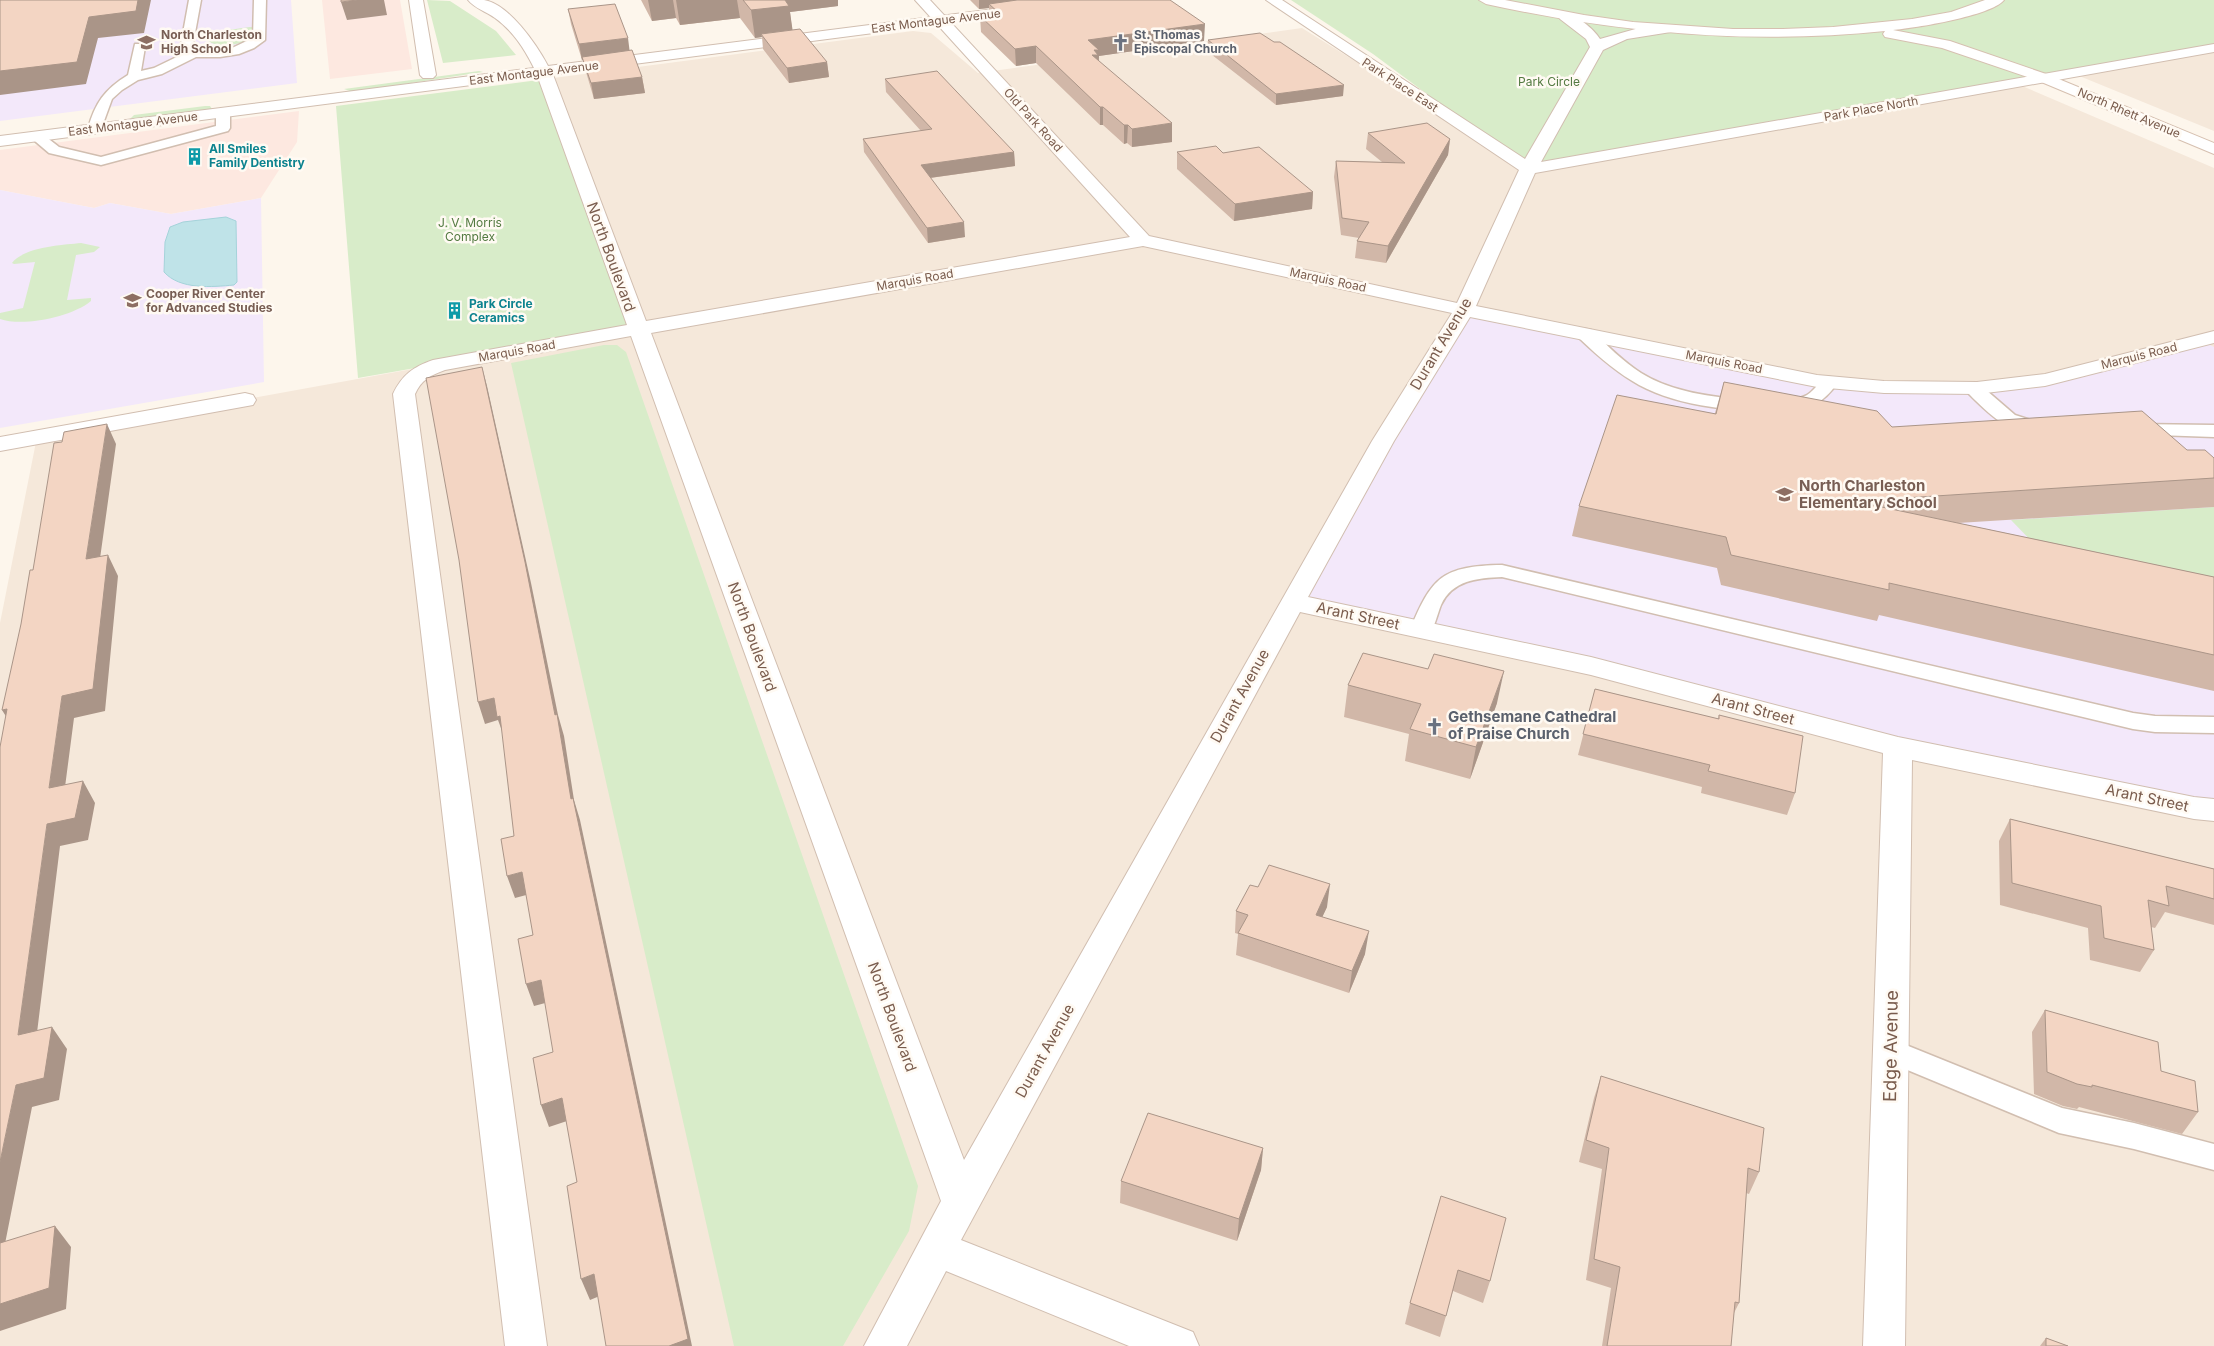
<svg xmlns="http://www.w3.org/2000/svg" width="2214" height="1346" viewBox="0 0 2214 1346" font-family="Inter,sans-serif">
	<style>
		.residential { fill: #f5e8da }
		.commercial { fill: #fde8e0 }
		.education { fill: #f3e8fa }
		.green { fill: #d8ecc9 }
		.water { fill: #bfe3e8; stroke: #a5d3da }
		.lines { fill: none; stroke-linecap: round; stroke-linejoin: round }
		.service-casing { stroke: #d1beb0; stroke-width: 3 }
		.minor-casing { stroke: #d1beb0; stroke-width: 2 }
		.tertiary-casing { stroke: #d1beb0; stroke-width: 2 }
		.secondary-casing { stroke: #d6c0b0; stroke-width: 2 }
		.service { fill: #fff; fill-rule: evenodd }
		.minor { fill: #fff; fill-rule: evenodd }
		.tertiary { fill: #fff; fill-rule: evenodd }
		.secondary { fill: #fff; fill-rule: evenodd }
		.wall { fill: #d1b7a8 }
		.shaded-wall { fill: #aa9588 }
		.building { fill: #f3d5c3; stroke: #aa9588 }
		.labels { text-anchor: middle; stroke-width: 5; stroke-linejoin: round; paint-order: stroke }
		.far-street-label { font-size: 12px; fill: #7a5c4d; stroke: #fffaf3 }
		.far-education-label { font-size: 12px; font-weight: bold; fill: #785e54; stroke: #fffaf3; text-anchor: start }
		.far-worship-label { font-size: 12px; font-weight: bold; fill: #5b616d; stroke: #fffaf3; text-anchor: start }
		.far-park-label { font-size: 12px; fill: #537a41; stroke: #fffaf3 }
		.far-culture-label { font-size: 12px; font-weight: bold; fill: #0d838f; stroke: #fffaf3; text-anchor: start }
		.street-label { font-size: 15px; fill: #7a5c4d; stroke: #fffaf3 }
		.education-label { font-size: 15px; font-weight: bold; fill: #785e54; stroke: #fffaf3; text-anchor: start }
		.worship-label { font-size: 15px; font-weight: bold; fill: #5b616d; stroke: #fffaf3; text-anchor: start }
		.near-street-label { font-size: 18px; fill: #7a5c4d; stroke: #fffaf3 }
	</style>
	<rect width="100%" height="100%" fill="#fdf6ec"/>
	<path class="residential" d="M 1302,28 L 1528,169 L 2015,83 L 2214,168 L 2214,1346 L 0,1346 L 0,623 L 37,437 L 440,364 L 546,79 L 913,31 L 931,33 L 978,73 Z
		M 2214,48 L 2214,131 L 2072,73 Z"/>
	<path class="commercial" d="M 322,0 L 400,0 L 412,69 L 330,79 Z
		M 299,111 L 297,142 L 261,198 L 171,214 L 110,203 L 94,208 L 0,190 L 0,150 Z"/>
	<path class="education" d="M 0,0 L 291,0 L 297,83 L 0,121 Z
		M 0,190 L 94,208 L 110,203 L 171,214 L 261,198 L 264,382 L 0,428 Z
		M 1464,310 L 1817,381 L 1884,387 L 2045,380 L 2200,340 L 2214,347 L 2214,809 L 1292,602 Z"/>
	<path class="green" d="M 427,0 L 450,1 L 496,31 L 516,55 L 443,63 Z
		M 1291,0 L 2214,0 L 2214,48 L 1528,169 L 1373,54 Z
		M 250,27 L 254,27 L 255,34 C 245,46 218,49 206,40 C 211,30 238,29 250,27 Z
		M 479,71 L 483,72 L 353,92 L 344,89 Z
		M 546,79 L 638,329 L 358,378 L 336,106 Z
		M 205,106 L 210,106 L 212,109 L 130,119 L 134,115 Z
		M 81,243 L 100,247 L 94,252 L 76,255 L 67,300 L 91,298 L 91,301 C 72,317 23,327 0,319 L 0,313 L 23,308 L 35,262 L 14,264 L 12,263 C 24,247 62,245 81,243 Z
		M 604,345 L 617,345 L 626,352 L 918,1186 L 909,1231 L 843,1346 L 734,1346 L 511,363 Z
		M 2214,507 L 2214,593 L 2046,556 L 2011,520 Z"/>
	<path class="water" d="M 226,217 L 236,221 L 237,282 L 234,285 C 212,287 180,290 164,272 L 165,242 L 170,227 L 183,222 Z"/>
	<g class="lines">
		<defs>
			<path id="service" d="M 189,0 L 201,0 L 193,44 L 197,49 L 232,48 L 253,38 L 254,0 L 266,0 L 265,40 L 254,48 L 239,54 L 220,57 L 196,57 L 162,74 L 138,80 L 122,90 L 112,99 L 100,132 L 90,132 L 88,129 C 95,103 105,89 128,75 L 135,44 L 143,44 L 145,47 L 141,71 L 154,68 L 187,52 L 181,44 Z
				M 223,109 L 230,113 L 230,128 L 228,131 L 101,165 L 49,153 L 29,136 L 31,133 L 41,133 L 59,147 L 101,157 L 216,126 L 216,113 Z
				M 1585,329 L 1591,330 C 1607,345 1622,361 1641,373 C 1673,393 1711,396 1748,401 L 1754,402 L 1757,406 L 1754,410 C 1741,413 1726,409 1712,407 C 1651,398 1623,380 1579,338 L 1577,334 L 1579,330 Z
				M 1829,377 L 1835,378 L 1838,382 C 1825,402 1803,416 1779,410 L 1776,406 L 1779,402 C 1788,400 1798,400 1807,395 C 1816,390 1819,379 1829,377 Z
				M 1973,383 L 1979,384 L 2015,415 L 2043,424 L 2045,428 L 2043,432 C 2012,439 1986,411 1967,392 L 1964,388 L 1967,384 Z
				M 2135,424 L 2214,425 L 2214,437 L 2128,434 L 2126,430 L 2128,426 Z
				M 1502,565 L 2133,713 L 2155,716 L 2214,717 L 2214,733 L 2155,732 L 2133,729 L 1502,577 C 1478,578 1452,580 1441,605 C 1437,615 1435,626 1429,635 L 1421,637 L 1413,635 L 1410,630 C 1432,577 1442,566 1502,565 Z
				M 1891,1039 L 2062,1108 L 2134,1123 L 2214,1144 L 2214,1170 L 2134,1149 L 2059,1133 L 1881,1059 L 1877,1051 L 1881,1043 Z"/>
			<path id="minor" d="M 409,0 L 423,0 L 436,75 L 433,78 L 423,78 L 420,75 Z
				M 915,0 L 930,0 L 1149,236 L 1457,303 L 1519,170 L 1266,0 L 1282,0 L 1525,159 L 1590,47 L 1586,39 L 1560,19 L 1558,16 L 1560,13 C 1572,10 1594,29 1600,39 L 1639,28 L 1671,26 L 1673,29 L 1671,32 L 1627,39 L 1603,50 L 1541,162 L 2214,44 L 2214,52 L 1535,173 L 1476,306 L 1817,375 L 1884,381 L 1977,382 L 2045,374 L 2214,331 L 2214,343 L 2045,386 L 1977,394 L 1884,393 L 1817,387 L 1470,317 L 1394,441 L 1308,597 L 1591,657 L 1898,737 L 2194,797 L 2214,799 L 2214,821 L 2194,819 L 1912,760 L 1905,1346 L 1863,1346 L 1883,753 L 1591,675 L 1300,612 L 961,1240 L 1193,1332 L 1199,1346 L 1129,1346 L 946,1271 L 907,1346 L 864,1346 L 941,1201 L 631,336 L 445,370 C 431,375 421,380 415,394 L 547,1346 L 505,1346 L 393,394 C 402,375 413,367 433,360 L 627,325 L 536,72 L 539,69 L 549,69 L 552,72 L 646,321 L 1130,237 ZM 1143,246 L 1452,313 L 1372,441 L 964,1160 L 651,333 Z
				M 245,393 L 253,395 L 256,400 L 253,405 L 0,451 L 0,437 Z"/>
			<path id="tertiary" d="M 468,0 C 473,0 479,0 484,0 C 509,4 537,45 548,66 L 1066,0 L 1105,0 L 1098,4 L 0,146 L 0,136 L 534,68 C 524,48 513,31 495,18 C 487,12 474,8 468,0 Z"/>
			<path id="secondary" d="M 1479,0 L 1505,0 L 1584,15 L 1633,22 L 1733,29 L 1783,29 L 1833,27 L 1912,19 L 1951,12 L 1985,0 L 2004,0 C 1991,16 1915,28 1893,30 L 1950,41 L 2049,75 L 2214,143 L 2214,154 L 2039,81 L 1942,48 L 1885,37 L 1883,34 L 1885,31 C 1748,45 1620,33 1486,4 Z"/>
		</defs>
		<use href="#service" class="service-casing"/>
		<use href="#minor" class="minor-casing"/>
		<use href="#tertiary" class="tertiary-casing"/>
		<use href="#secondary" class="secondary-casing"/>
		<use href="#service" class="service"/>
		<use href="#minor" class="minor"/>
		<use href="#tertiary" class="tertiary"/>
		<use href="#secondary" class="secondary"/>
	</g>
	<path class="wall" d="M 641,0 L 838,0 L 838,6 L 790,12 L 792,30 L 827,62 L 829,77 L 789,83 L 763,49 L 762,37 L 755,38 L 740,18 L 680,25 L 676,18 L 652,21 Z
		M 970,0 L 1170,0 L 1204,41 L 1099,56 L 1099,61 L 1172,142 L 1132,147 L 1127,143 L 1124,144 L 1103,125 L 1100,125 L 1036,63 L 1016,66 L 981,32 L 980,16 L 989,15 L 989,8 L 979,9 Z
		M 568,9 L 630,51 L 642,77 L 645,93 L 594,99 L 586,72 L 583,60 L 582,60 L 571,24 Z
		M 1208,40 L 1343,96 L 1276,105 L 1207,51 Z
		M 885,79 L 1014,152 L 1015,166 L 930,178 L 965,237 L 928,243 L 864,152 L 863,139 L 921,131 L 886,92 Z
		M 1368,133 L 1450,139 L 1448,155 L 1386,263 L 1355,258 L 1357,241 L 1359,238 L 1341,235 L 1334,177 L 1336,161 L 1382,162 L 1366,149 Z
		M 1177,152 L 1223,153 L 1313,192 L 1312,209 L 1234,221 L 1177,169 Z
		M 1724,382 L 1892,427 L 2187,450 L 2214,458 L 2214,507 L 1958,523 L 2214,577 L 2214,691 L 1879,615 L 1877,621 L 1721,585 L 1717,568 L 1572,536 L 1579,506 L 1715,413 Z
		M 1348,685 L 1497,703 L 1470,779 L 1405,761 L 1409,734 L 1344,717 Z
		M 1595,689 L 1718,719 L 1719,715 L 1795,793 L 1787,815 L 1701,793 L 1702,787 L 1578,755 Z
		M 2010,819 L 2214,869 L 2214,925 L 2165,912 L 2155,928 L 2151,927 L 2154,950 L 2140,972 L 2090,960 L 2088,928 L 2000,905 L 1999,841 Z
		M 1258,887 L 1327,907 L 1322,917 L 1365,954 L 1349,993 L 1236,955 L 1238,934 L 1235,933 L 1236,911 Z
		M 2045,1010 L 2161,1071 L 2198,1112 L 2182,1134 L 2079,1107 L 2077,1109 L 2063,1106 L 2034,1094 L 2032,1032 Z
		M 1601,1076 L 1759,1172 L 1749,1194 L 1746,1193 L 1739,1303 L 1734,1313 L 1731,1346 L 1602,1346 L 1611,1288 L 1586,1280 L 1602,1169 L 1579,1162 L 1594,1098 Z
		M 1263,1148 L 1261,1170 L 1237,1241 L 1120,1203 L 1121,1181 Z
		M 1441,1196 L 1490,1281 L 1483,1303 L 1453,1291 L 1440,1337 L 1405,1324 L 1410,1303 Z
		M 2046,1338 L 2068,1346 L 2040,1346 Z"/>
	<path class="shaded-wall" d="M 138,0 L 151,0 L 144,33 L 98,38 L 86,84 L 0,95 L 0,71 L 89,17 Z
		M 357,0 L 384,0 L 387,15 L 347,20 L 341,2 Z
		M 648,0 L 673,0 L 676,18 L 652,21 Z
		M 676,0 L 737,0 L 740,18 L 680,25 Z
		M 775,0 L 838,0 L 838,6 L 790,12 L 793,33 L 761,34 L 762,37 L 755,38 L 751,10 Z
		M 979,0 L 1051,0 L 989,4 L 989,8 L 979,9 Z
		M 1205,24 L 1204,41 L 1099,56 L 1098,72 L 1088,40 Z
		M 628,38 L 630,54 L 582,60 L 579,44 Z
		M 1036,46 L 1036,63 L 1016,66 L 1015,49 Z
		M 827,62 L 829,77 L 789,83 L 787,68 Z
		M 642,77 L 645,93 L 594,99 L 591,83 Z
		M 1344,85 L 1343,96 L 1276,105 L 1276,94 Z
		M 1100,107 L 1103,107 L 1103,125 L 1100,125 Z
		M 1172,123 L 1172,142 L 1132,147 L 1132,129 Z
		M 1124,125 L 1128,125 L 1127,143 L 1124,144 Z
		M 1450,139 L 1448,155 L 1386,263 L 1388,246 Z
		M 1014,152 L 1015,166 L 922,179 L 921,165 Z
		M 1313,192 L 1312,209 L 1234,221 L 1235,204 Z
		M 964,222 L 965,237 L 928,243 L 927,228 Z
		M 482,367 L 487,386 L 531,583 L 558,715 L 564,736 L 574,800 L 580,820 L 692,1346 L 669,1346 L 555,715 Z
		M 107,424 L 116,444 L 97,580 L 86,559 Z
		M 108,555 L 118,576 L 105,711 L 74,718 L 62,810 L 49,788 L 62,696 Z
		M 1504,671 L 1497,703 L 1470,779 L 1476,747 Z
		M 494,698 L 507,738 L 505,739 L 498,720 L 485,724 L 478,702 Z
		M 7,709 L 15,731 L 2,710 Z
		M 83,781 L 95,803 L 88,840 L 60,846 L 34,1057 L 18,1035 L 47,824 Z
		M 522,872 L 530,894 L 515,898 L 507,876 Z
		M 1330,884 L 1327,907 L 1313,937 L 1316,915 Z
		M 1369,931 L 1365,954 L 1349,993 L 1352,971 Z
		M 541,980 L 549,1002 L 534,1006 L 526,984 Z
		M 52,1027 L 67,1049 L 59,1100 L 32,1107 L 0,1269 L 0,1162 L 16,1085 Z
		M 562,1098 L 570,1120 L 549,1127 L 541,1105 Z
		M 1263,1148 L 1261,1170 L 1237,1241 L 1239,1219 Z
		M 55,1226 L 71,1247 L 66,1309 L 0,1331 L 0,1304 Z
		M 594,1274 L 602,1295 L 590,1300 L 581,1279 Z"/>
	<path class="building" d="M 0,0 L 138,0 L 136,11 L 89,17 L 77,62 L 0,71 Z
		M 341,0 L 357,0 L 341,2 Z
		M 743,0 L 785,0 L 789,6 L 751,10 Z
		M 1017,0 L 1170,0 L 1205,24 L 1088,40 L 1099,50 L 1094,50 L 1098,55 L 1092,55 L 1172,123 L 1132,129 L 1128,125 L 1124,125 L 1103,107 L 1100,107 L 1036,46 L 1015,49 L 980,16 L 999,13 L 989,4 Z
		M 615,4 L 628,38 L 579,44 L 568,9 Z
		M 800,29 L 827,62 L 787,68 L 761,34 Z
		M 1260,33 L 1274,42 L 1280,42 L 1344,85 L 1276,94 L 1208,40 Z
		M 632,50 L 642,77 L 591,83 L 582,57 Z
		M 937,71 L 1014,152 L 921,165 L 964,222 L 927,228 L 863,139 L 932,129 L 885,79 Z
		M 1427,123 L 1450,139 L 1388,246 L 1357,241 L 1369,222 L 1342,218 L 1336,161 L 1405,163 L 1368,133 Z
		M 1216,146 L 1223,153 L 1259,147 L 1313,192 L 1235,204 L 1177,152 Z
		M 482,367 L 525,562 L 555,715 L 557,714 L 571,799 L 573,798 L 688,1339 L 669,1346 L 606,1346 L 594,1274 L 581,1279 L 567,1186 L 577,1182 L 562,1098 L 541,1105 L 533,1058 L 553,1052 L 541,980 L 526,984 L 518,939 L 533,935 L 522,872 L 507,876 L 501,839 L 514,836 L 500,716 L 497,717 L 494,698 L 478,702 L 459,560 L 426,378 Z
		M 1724,382 L 1877,411 L 1892,427 L 2142,411 L 2187,450 L 2205,450 L 2214,458 L 2214,478 L 1858,501 L 1858,502 L 2214,577 L 2214,655 L 1889,583 L 1889,590 L 1731,555 L 1726,537 L 1579,506 L 1617,395 L 1716,414 Z
		M 107,424 L 86,559 L 108,555 L 93,689 L 62,696 L 49,788 L 83,781 L 75,818 L 47,824 L 18,1035 L 52,1027 L 44,1078 L 16,1085 L 0,1162 L 0,747 L 7,709 L 2,710 L 21,624 L 30,570 L 33,570 L 54,443 L 62,442 L 64,432 Z
		M 1363,653 L 1428,669 L 1434,654 L 1504,671 L 1476,747 L 1410,729 L 1421,704 L 1348,685 Z
		M 1595,689 L 1719,719 L 1719,715 L 1803,736 L 1795,793 L 1708,771 L 1710,765 L 1583,734 Z
		M 2010,819 L 2214,869 L 2214,899 L 2166,886 L 2169,906 L 2148,900 L 2154,950 L 2104,938 L 2101,906 L 2012,883 Z
		M 1269,865 L 1330,884 L 1316,915 L 1369,931 L 1352,971 L 1238,933 L 1248,915 L 1236,911 L 1250,885 L 1258,887 Z
		M 2045,1010 L 2158,1042 L 2161,1071 L 2195,1081 L 2198,1112 L 2092,1085 L 2092,1087 L 2077,1084 L 2047,1072 Z
		M 1601,1076 L 1764,1128 L 1759,1172 L 1748,1168 L 1739,1303 L 1735,1302 L 1731,1346 L 1607,1346 L 1620,1267 L 1594,1259 L 1609,1148 L 1586,1140 Z
		M 1148,1113 L 1263,1148 L 1239,1219 L 1121,1181 Z
		M 1441,1196 L 1506,1218 L 1490,1281 L 1458,1270 L 1446,1316 L 1410,1303 Z
		M 55,1226 L 49,1288 L 0,1304 L 0,1243 Z
		M 2046,1338 L 2068,1346 L 2046,1346 Z"/>
	<defs>
		<symbol id="school-bare" viewBox="-9 -9 18 18"><path d="M0-5L7-2L0 1L-7-2ZM-4 1L0 2.5L4 1V4Q0 6-4 4Z" fill="#8d6e63" stroke="#fffaf3" stroke-width="2.5" paint-order="stroke"/></symbol>
		<symbol id="church-bare" viewBox="-9 -9 18 18"><path d="M-1.2-6h2.4v3.5h3.3v2.4h-3.3V6h-2.4V-.1h-3.3v-2.4h3.3Z" fill="#6b7280" stroke="#fffaf3" stroke-width="2.5" paint-order="stroke"/></symbol>
		<symbol id="building-bare" viewBox="-9 -9 18 18"><path d="M-4-6H4V6H1V3H-1V6H-4ZM-2.5-4.3h1.7v1.8h-1.7ZM.8-4.3h1.7v1.8H.8ZM-2.5-1h1.7V.8h-1.7ZM.8-1h1.7V.8H.8Z" fill="#0f9aa8" stroke="#fffaf3" stroke-width="2.5" paint-order="stroke"/></symbol>
	</defs>
	<g fill-rule="evenodd">
		<use href="#school-bare" x="134" y="30" width="25" height="25"/>
		<use href="#church-bare" x="1108" y="30" width="25" height="25"/>
		<use href="#building-bare" x="182" y="144" width="25" height="25"/>
		<use href="#school-bare" x="120" y="288" width="25" height="25"/>
		<use href="#building-bare" x="442" y="298" width="25" height="25"/>
		<use href="#school-bare" x="1772" y="482" width="25" height="25"/>
		<use href="#church-bare" x="1422" y="714" width="25" height="25"/>
	</g>
	<g class="labels">
		<g class="far-street-label">
			<text transform="translate(936 21) rotate(-7)" y="4">East Montague Avenue</text>
			<text transform="translate(534 73) rotate(-7)" y="4">East Montague Avenue</text>
			<text transform="translate(1400 85) rotate(33)" y="4">Park Place East</text>
			<text transform="translate(1871 109) rotate(-10)" y="4">Park Place North</text>
			<text transform="translate(2129 113) rotate(23)" y="4">North Rhett Avenue</text>
			<text transform="translate(1033 120) rotate(48)" y="4">Old Park Road</text>
			<text transform="translate(133 124) rotate(-7)" y="4">East Montague Avenue</text>
			<text transform="translate(915 280) rotate(-10)" y="4">Marquis Road</text>
			<text transform="translate(1328 280) rotate(12)" y="4">Marquis Road</text>
			<text transform="translate(517 351) rotate(-10)" y="4">Marquis Road</text>
			<text transform="translate(2139 356) rotate(-14)" y="4">Marquis Road</text>
			<text transform="translate(1724 362) rotate(11)" y="4">Marquis Road</text>
		</g>
		<g class="far-education-label">
			<text x="161" y="39">North Charleston<tspan x="161" dy="14">High School</tspan></text>
			<text x="146" y="298">Cooper River Center<tspan x="146" dy="14">for Advanced Studies</tspan></text>
		</g>
		<g class="far-worship-label">
			<text x="1134" y="39">St. Thomas<tspan x="1134" dy="14">Episcopal Church</tspan></text>
		</g>
		<g class="far-park-label">
			<text x="1549" y="86">Park Circle</text>
			<text x="470" y="227">J. V. Morris<tspan x="470" dy="14">Complex</tspan></text>
		</g>
		<g class="far-culture-label">
			<text x="209" y="153">All Smiles<tspan x="209" dy="14">Family Dentistry</tspan></text>
			<text x="469" y="308">Park Circle<tspan x="469" dy="14">Ceramics</tspan></text>
		</g>
		<g class="street-label">
			<text transform="translate(611 257) rotate(70)" y="5">North Boulevard</text>
			<text transform="translate(1441 344) rotate(-59)" y="5">Durant Avenue</text>
			<text transform="translate(1358 616) rotate(12)" y="5">Arant Street</text>
			<text transform="translate(752 637) rotate(70)" y="5">North Boulevard</text>
			<text transform="translate(1240 696) rotate(-61)" y="5">Durant Avenue</text>
			<text transform="translate(1753 709) rotate(15)" y="5">Arant Street</text>
			<text transform="translate(2147 798) rotate(12)" y="5">Arant Street</text>
			<text transform="translate(892 1017) rotate(70)" y="5">North Boulevard</text>
			<text transform="translate(1045 1051) rotate(-61)" y="5">Durant Avenue</text>
		</g>
		<g class="education-label">
			<text x="1799" y="491">North Charleston<tspan x="1799" dy="17">Elementary School</tspan></text>
		</g>
		<g class="worship-label">
			<text x="1448" y="722">Gethsemane Cathedral<tspan x="1448" dy="17">of Praise Church</tspan></text>
		</g>
		<g class="near-street-label">
			<text transform="translate(1891 1046) rotate(-89)" y="6">Edge Avenue</text>
		</g>
	</g>
</svg>
